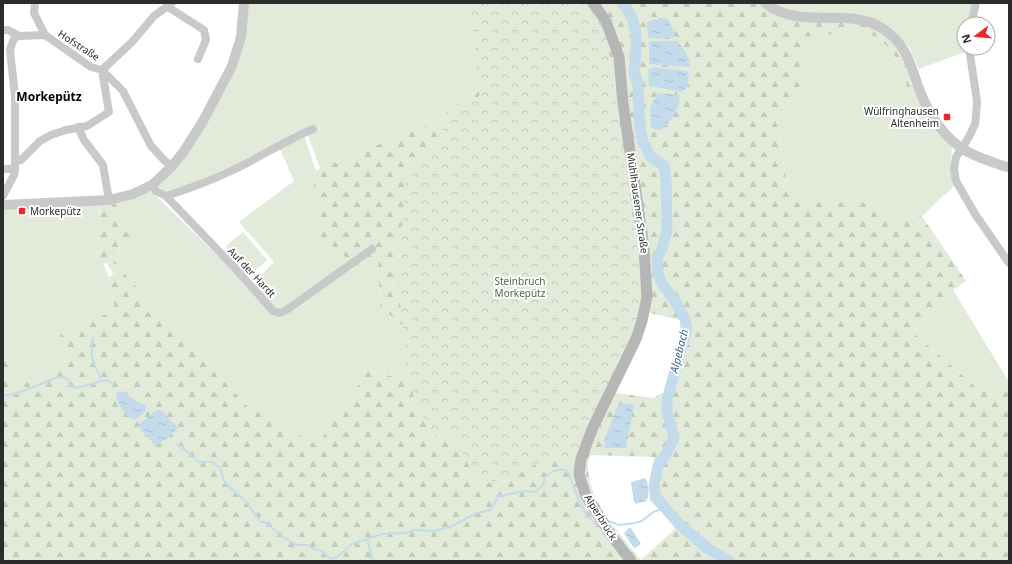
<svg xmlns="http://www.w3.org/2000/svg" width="1012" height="564" viewBox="0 0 1012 564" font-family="'Noto Sans',sans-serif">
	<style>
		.grass { fill: #e2ebd9 }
		.forest { fill: url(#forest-firs); fill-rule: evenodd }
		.park { fill: url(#park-crowns) }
		.water { fill: url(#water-ripples) }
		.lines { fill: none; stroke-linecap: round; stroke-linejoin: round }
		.stream { stroke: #c4dbec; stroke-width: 2 }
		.river { stroke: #c4dbec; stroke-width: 11 }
		.minor { stroke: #c9c9c9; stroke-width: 8 }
		.tertiary { stroke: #c9c9c9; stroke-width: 10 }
		.secondary { stroke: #b6b6b6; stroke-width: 11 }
		.poi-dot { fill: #eb272f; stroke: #fff; stroke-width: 1.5 }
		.labels { text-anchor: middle; stroke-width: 4; stroke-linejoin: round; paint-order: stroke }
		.street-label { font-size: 10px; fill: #2c2c2c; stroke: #fff }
		.poi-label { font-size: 10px; fill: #2c2c2c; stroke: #fff; text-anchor: end }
		.park-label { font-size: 10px; fill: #4e6939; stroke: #fff }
		.water-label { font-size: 11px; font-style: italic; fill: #386c91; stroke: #fff }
		.quarter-label { font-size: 12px; font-weight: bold; fill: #000; stroke: #fff }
	</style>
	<defs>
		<pattern id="forest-firs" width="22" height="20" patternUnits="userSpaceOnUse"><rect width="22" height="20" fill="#e2ebd9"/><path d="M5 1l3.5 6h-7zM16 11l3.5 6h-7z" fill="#c2caba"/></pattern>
		<pattern id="park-crowns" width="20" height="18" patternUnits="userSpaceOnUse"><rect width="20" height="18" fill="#e2ebd9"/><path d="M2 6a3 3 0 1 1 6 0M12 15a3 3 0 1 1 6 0" fill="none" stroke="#c2caba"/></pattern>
		<pattern id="water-ripples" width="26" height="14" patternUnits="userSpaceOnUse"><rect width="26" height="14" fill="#c4dbec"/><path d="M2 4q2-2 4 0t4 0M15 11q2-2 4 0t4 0" fill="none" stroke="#a9bccb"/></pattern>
	</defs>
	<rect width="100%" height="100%" fill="#fff"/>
	<path class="grass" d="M 247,3 L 486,3 L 484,86 L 440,120 L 320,168 L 305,128 L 277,142 L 234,167 L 170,194 L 157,186 L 237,63 Z
		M 772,3 L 974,3 L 969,24 L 964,24 L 965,52 L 919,69 L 909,47 L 894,30 L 880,21 L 864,16 L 797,13 L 783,8 Z
		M 858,32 L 877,37 L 893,52 L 909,92 L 916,87 L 930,120 L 952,147 C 951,161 950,172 955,185 L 922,216 L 897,220 L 870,202 L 790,202 L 777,122 L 805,78 L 801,37 Z
		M 304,135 L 316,171 L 313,174 L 378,253 L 380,306 L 404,327 L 409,381 L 369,370 L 317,446 L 248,407 L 121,270 L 113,274 L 107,263 L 119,263 L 118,240 L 137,241 L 115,203 L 149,191 L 152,192 L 250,287 L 274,262 L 239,222 L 294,181 L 279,147 Z
		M 100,205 L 96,263 L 103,263 L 109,277 L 115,310 L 61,335 L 68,367 L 18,386 L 5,358 L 3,358 L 3,208 Z
		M 243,232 L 267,260 L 251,274 L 226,246 Z
		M 953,290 L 1009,382 L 1009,391 L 979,390 L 913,332 Z"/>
	<path class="forest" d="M 486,3 L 760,3 L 772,12 L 848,21 L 879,29 L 902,52 L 916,87 L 909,92 L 893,52 L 877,37 L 858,32 L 801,37 L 805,78 L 777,122 L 790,202 L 870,202 L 897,220 L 922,216 L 966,281 L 953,290 L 913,332 L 979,390 L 1009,391 L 1009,561 L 3,561 L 3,358 L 5,358 L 18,386 L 67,367 L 60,335 L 115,310 L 109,277 L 121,270 L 248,407 L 317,445 L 369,370 L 409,381 L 404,327 L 380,306 L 378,253 L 356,266 L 320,235 L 313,173 L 320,168 L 440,120 L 484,86 ZM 653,67 L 689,71 L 688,86 L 667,89 L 652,87 L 648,70 ZM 658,93 L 680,95 L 680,96 L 650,107 L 655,101 ZM 649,313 L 681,320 L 671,388 L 653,398 L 616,393 ZM 590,455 L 654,457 L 649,500 L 677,527 L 641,560 C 620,533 591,505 588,470 C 587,465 589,460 590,455 Z
		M 115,203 L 138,241 L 118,240 L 119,264 L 96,263 L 100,205 Z"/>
	<path class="park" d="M 468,3 L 585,3 L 601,26 L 608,44 L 638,256 L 641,266 L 642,305 L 632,336 L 617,363 L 593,417 L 583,432 L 579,452 L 572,456 L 541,462 L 506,478 L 480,486 L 448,428 L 432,439 L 409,385 L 399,291 L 397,253 L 399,236 L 405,215 L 403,209 L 406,172 L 446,136 L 436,117 L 456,108 L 459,100 C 469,103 475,104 480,94 L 471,17 Z"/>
	<path class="water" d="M 661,18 L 668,19 L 676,37 L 668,39 L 648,38 L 647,22 Z
		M 653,41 L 677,41 C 683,48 690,56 690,66 L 689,67 L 649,64 L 649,42 Z
		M 653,67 L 689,71 L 688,86 L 682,92 L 649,86 L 648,70 Z
		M 658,93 L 680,95 C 679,110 672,120 661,130 L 654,129 L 651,127 L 650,107 C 655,101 654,98 658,93 Z
		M 122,391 L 139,403 L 145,405 L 146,411 L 136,419 L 131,419 C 124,413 116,403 116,393 Z
		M 619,403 L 634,404 L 626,448 L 604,448 L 605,438 Z
		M 157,410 L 161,410 L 178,428 L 170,436 L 156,446 L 139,428 L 139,424 Z
		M 645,478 C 649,483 650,496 646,501 L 636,504 L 634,502 L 631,482 Z
		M 629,528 L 631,528 L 641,544 L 635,548 L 633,547 L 624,533 Z"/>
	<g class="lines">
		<path class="stream" d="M 93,337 C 91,347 91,357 95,366 C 98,372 100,375 101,381
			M 3,396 L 18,393 L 58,377 L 66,378 L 71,386 L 76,388 L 106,380 L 114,384
			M 178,444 L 199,462 L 212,462 L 220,468 L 225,483 L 246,502 L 261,522 L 265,522 L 279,534 L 296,545 L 308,545 L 313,549 L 320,550 L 331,559 L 337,557 L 352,544 L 382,534 L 405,533 L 415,530 L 434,531 L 450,527 L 477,513 L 490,510 L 499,496 L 526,491 L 535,492 L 543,485 L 545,477 C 551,472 560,466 568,472 C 576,489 580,514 597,524
			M 608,521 L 619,525 L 635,523 L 642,521 L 653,512 L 665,508
			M 367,539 L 373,561"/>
		<path class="river" d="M 623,3 L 632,17 L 636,34 L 636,57 L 634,70 L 638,86 L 640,128 L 643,142 L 651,157 L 664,166 L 666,178 L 667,230 L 662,249 L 657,258 L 658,272 L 661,282 L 675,301 L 685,319 L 687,329 L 667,399 L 667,412 L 674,437 L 668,451 L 658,466 L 654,486 L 656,497 L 678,523 L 707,548 L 729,561"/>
		<path class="minor" d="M 35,3 L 34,13 L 45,35
			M 168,7 L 204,30 L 206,40 L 198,59
			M 971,24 L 976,3
			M 3,30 L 8,30 L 19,36
			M 969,48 L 977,101 L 976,115 L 975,124 L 969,137 L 956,157 L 954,169 L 956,181 L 975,214 L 1009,263
			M 78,127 L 84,140 L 103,165 L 109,200
			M 15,161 L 21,160 L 40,141 L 51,135 L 66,130 L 87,126 L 109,112 L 102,70 L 132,42 L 154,16 L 172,3
			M 3,169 L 15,169
			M 152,185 L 156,191 L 166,196 L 235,268 L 273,311 L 280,313 L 288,309 L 372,249
			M 3,196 L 14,175 L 15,169 L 15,96 L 10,50 L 13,41 L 15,38 L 19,36 L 45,35 L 91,67 L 102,70 L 123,91 L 151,146 L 165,161 L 172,166
			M 166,196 C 188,189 210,181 231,171 C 259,158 284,141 313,129"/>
		<path class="tertiary" d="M 765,3 C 801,31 847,6 882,28 C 912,47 911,74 925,103 C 933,120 947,139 963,149 C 975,157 990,161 1003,166 L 1009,167
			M 3,205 L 109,200 L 133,194 L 152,185 L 172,166 L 184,151 L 203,121 L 232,66 L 241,37 L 244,3"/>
		<path class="secondary" d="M 593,3 L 606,21 L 619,57 L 623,103 L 644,248 L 647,297 L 642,321 L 636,339 L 593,427 L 581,459 L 579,475 L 586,496 L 611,535 L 631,561"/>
	</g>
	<g class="poi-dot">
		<rect x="943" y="113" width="8" height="8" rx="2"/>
		<rect x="18" y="207" width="8" height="8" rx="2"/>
	</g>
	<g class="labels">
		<g class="street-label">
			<text transform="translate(79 45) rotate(33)" y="4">Hofstraße</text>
			<text transform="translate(638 203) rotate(82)" y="4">Mühlhausener Straße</text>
			<text transform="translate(252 272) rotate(47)" y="4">Auf der Hardt</text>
			<text transform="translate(601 517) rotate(58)" y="4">Alperbrück</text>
		</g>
		<g class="poi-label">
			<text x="939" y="115">Wülfringhausen<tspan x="939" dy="12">Altenheim</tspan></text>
			<text x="30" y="215" text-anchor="start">Morkepütz</text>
		</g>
		<g class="park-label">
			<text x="520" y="285">Steinbruch<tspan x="520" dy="12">Morkepütz</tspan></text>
		</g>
		<g class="water-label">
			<text transform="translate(679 351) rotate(-76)" y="4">Alpebach</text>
		</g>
		<g class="quarter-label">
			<text x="49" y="101">Morkepütz</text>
		</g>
	</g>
	<rect width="1012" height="564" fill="none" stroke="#2c2c2c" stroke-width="8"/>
	<g transform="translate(976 36) rotate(254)"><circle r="19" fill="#ffffff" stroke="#ababab"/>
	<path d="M0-3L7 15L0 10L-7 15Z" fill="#eb272f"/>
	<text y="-6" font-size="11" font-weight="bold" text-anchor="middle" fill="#2c2c2c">N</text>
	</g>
</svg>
